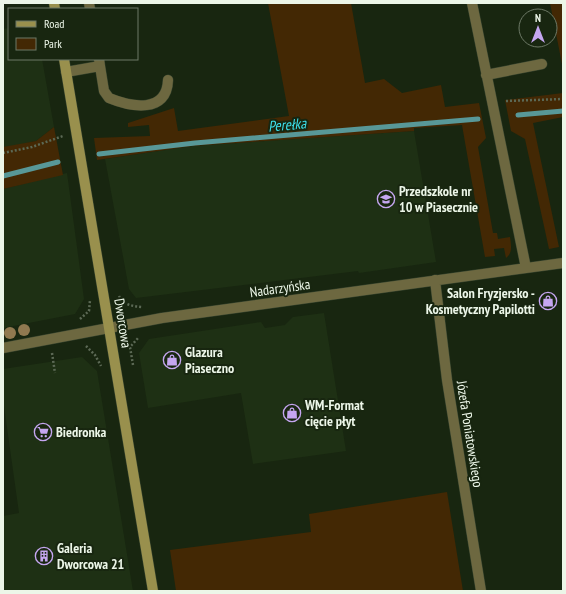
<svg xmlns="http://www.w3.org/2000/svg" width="566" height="594" viewBox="0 0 566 594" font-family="'PT Sans Narrow',sans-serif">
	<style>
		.built { fill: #1e3014 }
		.green { fill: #432804 }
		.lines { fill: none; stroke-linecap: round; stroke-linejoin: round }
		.stream { stroke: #589898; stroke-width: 5 }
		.street-casing { stroke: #36432e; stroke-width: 11 }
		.secondary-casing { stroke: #36432e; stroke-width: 11 }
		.path { stroke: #5c6955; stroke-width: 2.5; stroke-dasharray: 2 2; stroke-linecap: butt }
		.street { stroke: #6d6840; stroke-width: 10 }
		.secondary { stroke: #99904d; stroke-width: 10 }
		.tree { fill: #907950 }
		.labels { text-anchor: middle; stroke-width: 4; stroke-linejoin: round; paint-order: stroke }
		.poi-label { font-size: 14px; font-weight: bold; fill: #ecf6e8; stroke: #182610; text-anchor: start }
		.street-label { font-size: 14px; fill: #ecf6e8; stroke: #182610 }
		.water-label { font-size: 15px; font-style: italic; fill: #3ddde8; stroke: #182610 }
	</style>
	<rect width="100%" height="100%" fill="#182610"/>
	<path class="built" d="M 9,28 L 9,59 L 42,59 L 54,127 L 36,141 L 3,148 L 3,29 Z
		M 414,131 L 436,262 L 359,273 L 358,271 L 136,298 L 129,289 L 105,159 L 192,146 Z
		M 67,173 L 84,299 L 75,314 L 3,328 L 3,189 Z
		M 324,313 L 346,451 L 253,464 L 241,393 L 148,408 L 139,353 L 149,339 L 261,322 L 265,328 L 285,325 L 293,317 Z
		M 82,357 L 97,371 L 133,591 L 3,591 L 3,516 L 19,513 L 3,399 L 3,369 Z"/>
	<path class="green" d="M 268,3 L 351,3 L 365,83 L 384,79 L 402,93 L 441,85 L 445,107 L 479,103 L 486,138 L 478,147 L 493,233 L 497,233 L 498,239 L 510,237 C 511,245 513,253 506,258 L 504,248 L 494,249 L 495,256 L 485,257 L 462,125 L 414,128 L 414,131 L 192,146 L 97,160 L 94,138 L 150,136 L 149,125 L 128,127 L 128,123 L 174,108 L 178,131 L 289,116 Z
		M 550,3 L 563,3 L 563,69 Z
		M 563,93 L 563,117 L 533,123 L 559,247 L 549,249 L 525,139 L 511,131 L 505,100 Z
		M 54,127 L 63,175 L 3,189 L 3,147 L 36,141 Z
		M 447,492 L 463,591 L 176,591 L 170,550 L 311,532 L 309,514 Z"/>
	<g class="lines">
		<path class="stream" d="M 518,115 L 563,111
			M 99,154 L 195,143 L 478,119
			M 3,176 L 58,162"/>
		<defs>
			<path id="street" d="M 89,3 L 90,9
				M 472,3 L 526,268
				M 100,66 L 104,91 L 109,98 C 131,107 167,114 168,80
				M 66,72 L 100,66 L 99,59
				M 486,75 L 542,64
				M 435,280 L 447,380 L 481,591
				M 3,348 L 162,318 L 563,263"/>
			<path id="secondary" d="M 54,3 L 55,9
				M 64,59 L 153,591"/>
		</defs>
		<use href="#street" class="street-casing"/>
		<use href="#secondary" class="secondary-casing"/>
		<path class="path" d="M 506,101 L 563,99
			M 3,153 L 32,147 L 63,136
			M 119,296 C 123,305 132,306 142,307
			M 80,319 L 89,311 L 90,300
			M 86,346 L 95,355 L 101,366
			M 52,353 L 55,373
			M 133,365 L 130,347 L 139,337"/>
		<use href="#street" class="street"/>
		<use href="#secondary" class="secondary"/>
	</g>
	<g class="tree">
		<circle cx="24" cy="330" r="6"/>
		<circle cx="10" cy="333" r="6"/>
	</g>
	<defs>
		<symbol id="school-ring" viewBox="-11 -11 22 22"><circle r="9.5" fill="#182610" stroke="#c5a6f0" stroke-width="1.5"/><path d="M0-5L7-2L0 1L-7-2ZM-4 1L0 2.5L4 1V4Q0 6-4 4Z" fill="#c5a6f0"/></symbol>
		<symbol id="shop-ring" viewBox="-11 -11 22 22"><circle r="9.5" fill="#182610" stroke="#c5a6f0" stroke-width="1.5"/><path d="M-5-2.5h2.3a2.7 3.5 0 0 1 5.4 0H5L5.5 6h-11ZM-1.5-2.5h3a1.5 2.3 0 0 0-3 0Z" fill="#c5a6f0"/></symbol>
		<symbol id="supermarket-ring" viewBox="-11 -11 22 22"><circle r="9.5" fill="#182610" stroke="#c5a6f0" stroke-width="1.5"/><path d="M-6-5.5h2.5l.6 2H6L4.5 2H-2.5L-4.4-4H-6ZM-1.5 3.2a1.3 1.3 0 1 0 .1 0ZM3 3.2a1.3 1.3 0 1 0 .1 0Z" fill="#c5a6f0"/></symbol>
		<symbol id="building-ring" viewBox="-11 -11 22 22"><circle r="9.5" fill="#182610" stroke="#c5a6f0" stroke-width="1.5"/><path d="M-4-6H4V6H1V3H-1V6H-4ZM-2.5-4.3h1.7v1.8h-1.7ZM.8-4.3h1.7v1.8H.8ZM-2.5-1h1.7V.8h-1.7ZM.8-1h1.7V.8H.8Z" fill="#c5a6f0"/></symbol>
	</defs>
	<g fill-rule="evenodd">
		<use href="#school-ring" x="376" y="189" width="20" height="20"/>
		<use href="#shop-ring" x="538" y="291" width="20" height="20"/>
		<use href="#shop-ring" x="162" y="350" width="20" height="20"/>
		<use href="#shop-ring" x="282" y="403" width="20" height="20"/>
		<use href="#supermarket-ring" x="33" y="422" width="20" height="20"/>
		<use href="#building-ring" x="34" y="546" width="20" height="20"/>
	</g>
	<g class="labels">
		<g class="poi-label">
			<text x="399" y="196">Przedszkole nr<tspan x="399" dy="16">10 w Piasecznie</tspan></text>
			<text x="535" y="298" text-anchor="end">Salon Fryzjersko -<tspan x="535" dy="16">Kosmetyczny Papilotti</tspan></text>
			<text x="185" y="357">Glazura<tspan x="185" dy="16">Piaseczno</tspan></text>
			<text x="305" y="410">WM-Format<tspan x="305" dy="16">cięcie płyt</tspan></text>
			<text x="56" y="437">Biedronka</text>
			<text x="57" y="553">Galeria<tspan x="57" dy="16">Dworcowa 21</tspan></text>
		</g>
		<g class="street-label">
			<text transform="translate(280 288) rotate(-8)" y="5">Nadarzyńska</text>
			<text transform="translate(123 323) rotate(81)" y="5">Dworcowa</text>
			<text transform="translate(470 434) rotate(81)" y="5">Józefa Poniatowskiego</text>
		</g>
		<g class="water-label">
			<text transform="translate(287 125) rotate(-5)" y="5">Perełka</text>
		</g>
	</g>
	<rect width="566" height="594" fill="none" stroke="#ecf6e8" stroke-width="8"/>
	<rect x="8" y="8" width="130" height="52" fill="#182610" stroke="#6d7966"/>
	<rect x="16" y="21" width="20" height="6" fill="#99904d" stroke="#6d7966"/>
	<text x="44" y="28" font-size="12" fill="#ecf6e8">Road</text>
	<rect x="16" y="38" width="20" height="12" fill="#432804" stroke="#6d7966"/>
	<text x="44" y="48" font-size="12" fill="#ecf6e8">Park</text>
	<g transform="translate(538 28)"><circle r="19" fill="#182610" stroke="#6d7966"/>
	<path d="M0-3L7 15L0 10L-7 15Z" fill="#c5a6f0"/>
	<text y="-6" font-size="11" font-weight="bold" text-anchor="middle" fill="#ecf6e8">N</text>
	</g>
</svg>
